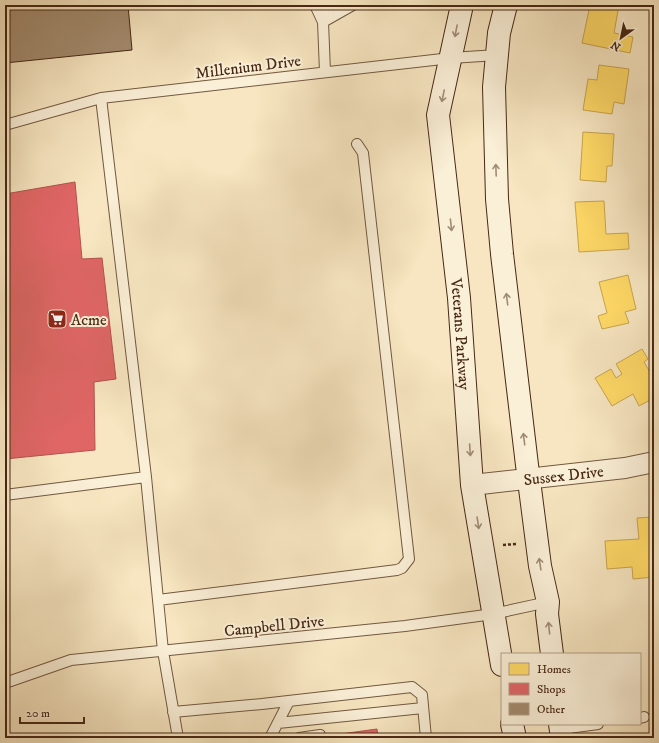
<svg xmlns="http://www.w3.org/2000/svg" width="659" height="743" viewBox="0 0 659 743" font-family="'IM FELL DW Pica',serif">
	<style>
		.homes { fill: #ffd966; stroke: #c8a44d }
		.shops { fill: #e06666; stroke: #b2534d }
		.building { fill: #a38b6e; stroke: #472814 }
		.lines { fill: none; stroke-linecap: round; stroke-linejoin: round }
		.service-casing { stroke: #73583f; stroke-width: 12 }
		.minor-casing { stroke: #73583f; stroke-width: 22 }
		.secondary-casing { stroke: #472814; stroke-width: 24 }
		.path { stroke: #472814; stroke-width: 2.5; stroke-dasharray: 3 2; stroke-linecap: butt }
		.service { stroke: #faefd7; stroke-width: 10 }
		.minor { stroke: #faefd7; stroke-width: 20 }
		.secondary { stroke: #faefd7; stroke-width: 22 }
		.oneway { stroke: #a08c76 }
		.labels { text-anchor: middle; stroke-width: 4; stroke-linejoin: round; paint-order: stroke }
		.street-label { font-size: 16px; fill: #472814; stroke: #faefd7 }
		.poi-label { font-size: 16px; fill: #472814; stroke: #faefd7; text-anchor: start }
	</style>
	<rect width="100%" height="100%" fill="#f7e6c1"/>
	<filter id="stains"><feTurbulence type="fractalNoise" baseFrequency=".005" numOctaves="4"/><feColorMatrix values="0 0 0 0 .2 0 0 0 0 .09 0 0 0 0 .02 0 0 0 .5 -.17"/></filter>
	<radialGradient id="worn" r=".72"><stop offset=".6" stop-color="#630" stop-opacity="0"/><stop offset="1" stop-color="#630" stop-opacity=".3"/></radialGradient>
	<path class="homes" d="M 590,5 L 619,5 L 614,33 L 633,37 L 630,53 L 582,43 Z
		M 599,65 L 629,69 L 624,104 L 614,102 L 612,114 L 583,110 L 588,79 L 597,80 Z
		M 583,132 L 614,134 L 612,166 L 607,166 L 606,182 L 580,180 Z
		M 604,201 L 606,234 L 628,233 L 629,249 L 579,252 L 575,202 Z
		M 628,275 L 636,309 L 625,312 L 629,323 L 602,329 L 598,316 L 607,313 L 599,282 Z
		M 642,349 L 648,359 L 644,362 L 654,379 L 654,398 L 639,406 L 633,394 L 612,406 L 595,378 L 611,369 L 616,378 L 622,374 L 616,364 Z
		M 653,517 L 654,577 L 633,579 L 632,567 L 607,569 L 605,541 L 639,539 L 637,518 Z"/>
	<path class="shops" d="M 75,182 L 82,259 L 102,258 L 116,379 L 94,382 L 95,450 L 5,459 L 5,194 Z
		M 377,729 L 378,738 L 326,738 L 326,736 Z"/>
	<path class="building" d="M 5,5 L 128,5 L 132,50 L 5,63 Z"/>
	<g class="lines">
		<defs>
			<path id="service" d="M 315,5 L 323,22
				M 323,22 L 330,5
				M 325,72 L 323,22 L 353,5
				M 101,98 L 146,477 L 163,651 L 178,738
				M 5,125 L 101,98 L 451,58 L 497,55
				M 5,495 L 146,477
				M 158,600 L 397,570 L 402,568 L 409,559 L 363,153 L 357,144
				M 5,683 L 71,660 L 405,626 L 493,614 L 548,602
				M 173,712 L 262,704 L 412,687 L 422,695 L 426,738
				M 640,718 L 644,717
				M 278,723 L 423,708
				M 561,729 L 598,724
				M 270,738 L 289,701
				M 299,738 L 320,735 L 321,738"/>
			<g id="minor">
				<path id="s1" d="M 472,485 L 625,468 L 654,462"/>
			</g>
			<g id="secondary">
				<path id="s2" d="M 462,5 L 438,115 L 459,298 L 472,485 L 502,665"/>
				<path d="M 506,5 L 499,33 L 494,87 L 497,199 L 502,254 L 527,465 L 540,566 L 548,602 L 547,614 L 552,654"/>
				<path d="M 512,724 L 515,738"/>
				<path d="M 560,724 L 562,738"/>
			</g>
		</defs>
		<use href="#service" class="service-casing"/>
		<use href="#minor" class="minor-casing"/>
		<use href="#secondary" class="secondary-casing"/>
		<path class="path" d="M 503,545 L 516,544"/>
		<use href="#service" class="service"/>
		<use href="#minor" class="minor"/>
		<use href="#secondary" class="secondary"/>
	</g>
	<defs><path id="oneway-shaft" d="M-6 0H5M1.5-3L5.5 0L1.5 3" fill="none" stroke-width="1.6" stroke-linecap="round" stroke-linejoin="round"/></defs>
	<g class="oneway">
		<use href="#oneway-shaft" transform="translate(456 31) rotate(101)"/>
		<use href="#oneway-shaft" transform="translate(443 96) rotate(102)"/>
		<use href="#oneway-shaft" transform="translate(496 170) rotate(-92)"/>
		<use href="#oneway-shaft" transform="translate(451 225) rotate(84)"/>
		<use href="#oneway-shaft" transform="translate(507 299) rotate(-97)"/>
		<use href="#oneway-shaft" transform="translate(524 439) rotate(-97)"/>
		<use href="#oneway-shaft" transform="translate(470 450) rotate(86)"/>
		<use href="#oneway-shaft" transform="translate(478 523) rotate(81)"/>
		<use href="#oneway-shaft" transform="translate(540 564) rotate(-99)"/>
		<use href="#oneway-shaft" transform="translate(549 628) rotate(-96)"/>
	</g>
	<defs>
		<symbol id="supermarket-square" viewBox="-11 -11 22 22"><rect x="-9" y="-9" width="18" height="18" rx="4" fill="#8f2418" stroke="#faefd7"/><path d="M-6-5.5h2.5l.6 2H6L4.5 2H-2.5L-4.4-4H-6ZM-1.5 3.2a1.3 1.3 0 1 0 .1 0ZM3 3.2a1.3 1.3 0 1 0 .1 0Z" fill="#fff"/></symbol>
	</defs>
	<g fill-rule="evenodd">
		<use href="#supermarket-square" x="46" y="308" width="22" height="22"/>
	</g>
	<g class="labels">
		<g class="street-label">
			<text transform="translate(248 66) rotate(-7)" y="6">Millenium Drive</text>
			<text dy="6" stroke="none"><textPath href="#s2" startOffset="333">Veterans Parkway</textPath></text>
			<text dy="6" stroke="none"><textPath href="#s1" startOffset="92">Sussex Drive</textPath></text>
			<text transform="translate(274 625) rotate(-6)" y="6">Campbell Drive</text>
		</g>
		<g class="poi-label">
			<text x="71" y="325">Acme</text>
		</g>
	</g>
	<rect width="659" height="743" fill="none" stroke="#f7e6c1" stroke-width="20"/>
	<rect x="6" y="6" width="647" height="731" fill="none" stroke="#472814" stroke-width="2"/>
	<rect x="10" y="10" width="639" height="723" fill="none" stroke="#472814"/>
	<rect x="501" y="653" width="140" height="72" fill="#faefd7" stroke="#b29f89"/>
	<rect x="509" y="663" width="20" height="12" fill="#ffd966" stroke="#b29f89"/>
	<text x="537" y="673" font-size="12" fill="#472814">Homes</text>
	<rect x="509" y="683" width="20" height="12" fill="#e06666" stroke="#b29f89"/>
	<text x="537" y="693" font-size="12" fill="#472814">Shops</text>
	<rect x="509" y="703" width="20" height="12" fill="#a38b6e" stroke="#b29f89"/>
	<text x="537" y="713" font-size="12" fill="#472814">Other</text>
	<g transform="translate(621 38) rotate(213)" stroke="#faefd7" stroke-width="3" paint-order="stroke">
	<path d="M0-3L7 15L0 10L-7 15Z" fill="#472814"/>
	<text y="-6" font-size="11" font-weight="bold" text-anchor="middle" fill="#472814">N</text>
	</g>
	<path d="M20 717v6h64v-6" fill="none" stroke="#472814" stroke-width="2"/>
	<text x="26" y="717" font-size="12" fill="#472814" stroke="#faefd7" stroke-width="3" paint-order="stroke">20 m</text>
	<rect width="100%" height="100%" filter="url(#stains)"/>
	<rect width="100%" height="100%" fill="url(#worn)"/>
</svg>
